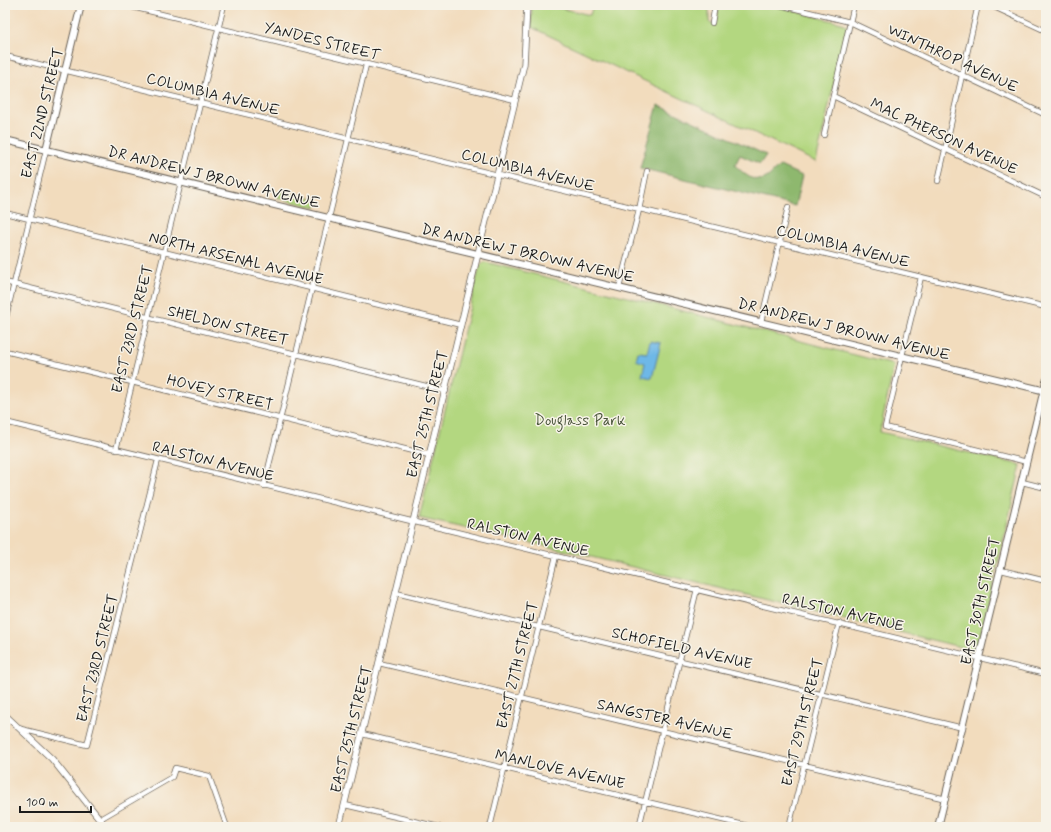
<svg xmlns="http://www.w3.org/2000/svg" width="1051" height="832" viewBox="0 0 1051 832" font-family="Mynerve,sans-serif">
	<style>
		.green { fill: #b3d780; stroke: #687a4e }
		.forest { fill: #8eb86e; stroke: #556a45 }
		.water { fill: #6eb8e7; stroke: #456a82 }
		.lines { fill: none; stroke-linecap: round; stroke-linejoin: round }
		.minor-casing { stroke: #675f54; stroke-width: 6 }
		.tertiary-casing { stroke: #675f54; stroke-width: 7 }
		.secondary-casing { stroke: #675f54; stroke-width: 8 }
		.minor { stroke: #fff; stroke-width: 4.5 }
		.tertiary { stroke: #fff; stroke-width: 5.5 }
		.secondary { stroke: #fff; stroke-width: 6 }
		.labels { text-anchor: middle; stroke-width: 3; stroke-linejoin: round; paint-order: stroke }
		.street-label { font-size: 15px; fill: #1c1c1c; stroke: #f7f3e8 }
		.park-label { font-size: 15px; fill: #49543a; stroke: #f7f3e8 }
	</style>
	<rect width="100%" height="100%" fill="#f7f3e8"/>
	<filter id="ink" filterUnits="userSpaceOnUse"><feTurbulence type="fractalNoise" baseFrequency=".025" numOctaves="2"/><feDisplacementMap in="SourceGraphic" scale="8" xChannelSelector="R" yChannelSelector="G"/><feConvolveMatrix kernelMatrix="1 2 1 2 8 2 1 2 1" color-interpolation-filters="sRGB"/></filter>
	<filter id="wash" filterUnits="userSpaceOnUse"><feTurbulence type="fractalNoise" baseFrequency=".012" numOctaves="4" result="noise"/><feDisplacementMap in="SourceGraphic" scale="16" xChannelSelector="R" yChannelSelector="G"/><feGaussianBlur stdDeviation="0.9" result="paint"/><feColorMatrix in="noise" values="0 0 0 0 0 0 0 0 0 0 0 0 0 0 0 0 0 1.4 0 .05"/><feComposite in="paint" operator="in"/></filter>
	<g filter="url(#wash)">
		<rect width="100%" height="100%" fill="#f2dcbd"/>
		<path class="green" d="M 532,5 L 547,5 L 590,15 L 593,5 L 601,5 L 629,11 L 630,5 L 709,5 L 709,22 L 715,24 L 720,5 L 771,5 L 845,24 L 847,26 L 816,162 L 533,28 L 531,26 Z
			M 280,191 L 318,200 L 316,208 L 278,198 Z
			M 485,262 L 644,301 L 894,365 L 880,432 L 1021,465 L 977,651 L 563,550 L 419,518 L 480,265 Z"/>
		<path class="forest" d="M 658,105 L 766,155 L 760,164 L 740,155 L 735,165 C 742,172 753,183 764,179 C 770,177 775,169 780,166 L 802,176 L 795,206 L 640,168 Z"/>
		<path class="water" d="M 650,341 L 661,343 L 652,378 L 642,376 L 645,363 L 636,360 L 638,352 L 647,353 Z"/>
	</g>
	<g filter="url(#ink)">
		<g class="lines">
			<defs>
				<path id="minor" d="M 124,5 L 515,100
					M 780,5 L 850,22 L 1046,115
					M 990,5 L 1046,31
					M 712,23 L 715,5
					M 5,56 L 1046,307
					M 833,96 L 1046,197
					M 824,135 L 854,5
					M 938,181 L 978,5
					M 5,213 L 461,325
					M 921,277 L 885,427 L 1027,462
					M 5,282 L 446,391
					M 619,288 L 639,210 L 647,171
					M 5,321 L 46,150
					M 761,322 L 788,207
					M 5,351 L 429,455
					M 5,422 L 419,523 L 1046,674
					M 116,450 L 224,5
					M 1022,482 L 1046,488
					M 264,486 L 366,65
					M 1001,570 L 1046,581
					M 396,593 L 963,728
					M 379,663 L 946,799
					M 21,729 L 87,745 L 158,460
					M 362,734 L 752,827
					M 345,805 L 439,827
					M 100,819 L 172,777 L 175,768 L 209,776 L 227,827
					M 490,827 L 556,556
					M 639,827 L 697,589
					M 789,827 L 839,623"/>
				<path id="tertiary" d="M 5,715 L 52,759 L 106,827
					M 339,827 L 524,64 L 527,5"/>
				<path id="secondary" d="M 5,140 L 1046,391
					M 46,150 L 81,5
					M 938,827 L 1046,381"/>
			</defs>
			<use href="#minor" class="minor-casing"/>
			<use href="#tertiary" class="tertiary-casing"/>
			<use href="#secondary" class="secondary-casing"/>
			<use href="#minor" class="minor"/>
			<use href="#tertiary" class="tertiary"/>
			<use href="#secondary" class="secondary"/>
		</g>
	</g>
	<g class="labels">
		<g class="street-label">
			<text transform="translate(322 41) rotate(14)" y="5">YANDES STREET</text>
			<text transform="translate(953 58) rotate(25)" y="5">WINTHROP AVENUE</text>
			<text transform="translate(213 94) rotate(14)" y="5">COLUMBIA AVENUE</text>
			<text transform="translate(42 113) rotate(-76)" y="5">EAST 22ND STREET</text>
			<text transform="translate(944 136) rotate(25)" y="5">MAC PHERSON AVENUE</text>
			<text transform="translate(528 170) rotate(14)" y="5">COLUMBIA AVENUE</text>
			<text transform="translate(214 177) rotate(14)" y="5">DR ANDREW J BROWN AVENUE</text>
			<text transform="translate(843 246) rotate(14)" y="5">COLUMBIA AVENUE</text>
			<text transform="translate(528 253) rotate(13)" y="5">DR ANDREW J BROWN AVENUE</text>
			<text transform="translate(236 258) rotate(14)" y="5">NORTH ARSENAL AVENUE</text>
			<text transform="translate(228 325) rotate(14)" y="5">SHELDON STREET</text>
			<text transform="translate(132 329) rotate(-76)" y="5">EAST 23RD STREET</text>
			<text transform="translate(844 329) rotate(14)" y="5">DR ANDREW J BROWN AVENUE</text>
			<text transform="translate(220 392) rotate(14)" y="5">HOVEY STREET</text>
			<text transform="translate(427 414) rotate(-76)" y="5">EAST 25TH STREET</text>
			<text transform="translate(213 461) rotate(14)" y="5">RALSTON AVENUE</text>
			<text transform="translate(528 537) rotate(13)" y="5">RALSTON AVENUE</text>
			<text transform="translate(980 601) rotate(-77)" y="5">EAST 30TH STREET</text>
			<text transform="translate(843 612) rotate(13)" y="5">RALSTON AVENUE</text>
			<text transform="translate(682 648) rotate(13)" y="5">SCHOFIELD AVENUE</text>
			<text transform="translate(97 658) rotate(-76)" y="5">EAST 23RD STREET</text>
			<text transform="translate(517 665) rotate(-76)" y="5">EAST 27TH STREET</text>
			<text transform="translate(665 719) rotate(13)" y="5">SANGSTER AVENUE</text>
			<text transform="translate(802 722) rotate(-76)" y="5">EAST 29TH STREET</text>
			<text transform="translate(351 729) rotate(-76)" y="5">EAST 25TH STREET</text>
			<text transform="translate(560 769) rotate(13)" y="5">MANLOVE AVENUE</text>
		</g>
		<g class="park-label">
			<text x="580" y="425">Douglass Park</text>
		</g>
	</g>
	<rect width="1051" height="832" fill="none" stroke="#f7f3e8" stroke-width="20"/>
	<path d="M20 806v6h71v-6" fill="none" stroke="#1c1c1c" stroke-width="2"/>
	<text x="26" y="806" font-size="12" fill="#1c1c1c" stroke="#f7f3e8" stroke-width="3" paint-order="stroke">100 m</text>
</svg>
